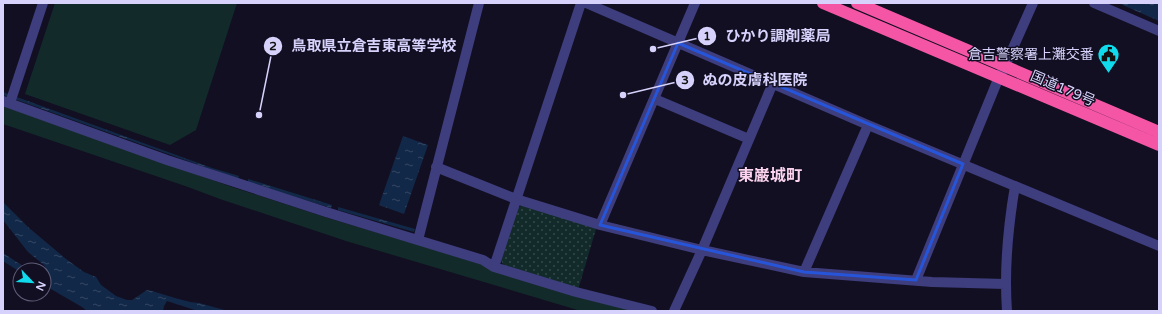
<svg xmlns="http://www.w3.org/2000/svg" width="1162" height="314" viewBox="0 0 1162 314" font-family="'Varela Round','Noto Sans JP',sans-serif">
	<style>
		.grass { fill: #122b2a }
		.park { fill: url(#park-dots) }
		.water { fill: url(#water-ripples) }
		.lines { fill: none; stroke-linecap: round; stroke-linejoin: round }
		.minor { stroke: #3e3d7e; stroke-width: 10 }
		.highway { stroke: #f455a5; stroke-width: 12 }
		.marked { fill: none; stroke: #2655da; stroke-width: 3; stroke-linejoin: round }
		.labels { text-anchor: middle; stroke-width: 3; stroke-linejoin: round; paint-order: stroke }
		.poi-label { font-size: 14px; fill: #d6d2fc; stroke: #120f22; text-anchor: end }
		.street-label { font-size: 14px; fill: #d6d2fc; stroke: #120f22 }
		.quarter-label { font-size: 16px; font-weight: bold; fill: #fcd4ef; stroke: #120f22 }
		.leader { fill: none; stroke: #d6d2fc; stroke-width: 1.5 }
		.callout-dot { fill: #d6d2fc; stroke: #120f22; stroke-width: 1.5 }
		.mark-label { font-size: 12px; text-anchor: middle; font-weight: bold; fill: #111 }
		.callout-label { font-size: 15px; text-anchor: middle; font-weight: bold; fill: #d6d2fc; stroke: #120f22; stroke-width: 3; stroke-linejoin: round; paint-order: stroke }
	</style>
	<defs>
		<pattern id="park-dots" width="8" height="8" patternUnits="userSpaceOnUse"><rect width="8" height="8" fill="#122b2a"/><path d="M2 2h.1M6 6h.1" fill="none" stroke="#34494a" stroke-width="1.8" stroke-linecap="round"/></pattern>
		<pattern id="water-ripples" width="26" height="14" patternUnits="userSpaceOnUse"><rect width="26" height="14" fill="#122848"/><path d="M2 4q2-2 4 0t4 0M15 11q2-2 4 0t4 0" fill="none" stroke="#344663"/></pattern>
	</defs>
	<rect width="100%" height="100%" fill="#120f22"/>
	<path class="grass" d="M 55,3 L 237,3 L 196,130 L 170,145 L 25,94 Z
		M 3,106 L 232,187 L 328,218 L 641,311 L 581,311 L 346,241 L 220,199 L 188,187 L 3,124 Z"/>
	<path class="park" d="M 524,204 L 567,218 L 596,229 L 578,290 L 504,267 L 501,260 L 518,208 Z"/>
	<path class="water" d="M 1118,3 L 1159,3 L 1159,21 Z
		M 3,92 L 212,168 L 239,176 L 238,179 L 3,95 Z
		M 403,136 L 428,145 L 404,214 L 379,205 Z
		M 248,179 L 332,205 L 331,208 L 248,182 Z
		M 3,202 L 28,227 L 66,259 L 84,272 L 96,277 L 101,285 L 116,296 L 127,300 L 132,300 L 147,290 L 152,291 L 175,298 L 190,302 L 199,303 L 228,311 L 198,311 L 167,301 L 164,306 L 163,311 L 87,311 L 82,307 L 44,285 L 44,278 L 47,277 L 47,271 L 44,265 L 28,252 L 3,220 Z
		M 338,207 L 415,229 L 414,232 L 338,210 Z
		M 3,253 L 29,270 L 20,270 L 20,272 L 3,261 Z"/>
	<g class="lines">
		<path class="minor" d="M 586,3 L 868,125 L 1159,246
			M 1094,3 L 1159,31
			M 655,99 L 749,139
			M 3,101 L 167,160 L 326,212 L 483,260 L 494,267 L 576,292 L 652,311
			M 10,103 L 43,3
			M 436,167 L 516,199 L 600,225 L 702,250 L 804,272 L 932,282 L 1005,284
			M 600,225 L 695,3
			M 418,240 L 479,3
			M 494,267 L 581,3
			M 804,272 L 868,125
			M 916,280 L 999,77 L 1005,66 L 1033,3
			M 674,311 L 702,250 L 773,83
			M 1007,311 C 1004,269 1008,227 1015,186"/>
		<path class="highway" d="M 823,3 L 1159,145
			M 857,3 L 1159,132"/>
	</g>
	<path class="marked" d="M 678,43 L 963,164 L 916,280 L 804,272 L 600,225 Z"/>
	<defs>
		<symbol id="civic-pin" viewBox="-11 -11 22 30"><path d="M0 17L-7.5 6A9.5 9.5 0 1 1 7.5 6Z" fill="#0fdbec" stroke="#120f22"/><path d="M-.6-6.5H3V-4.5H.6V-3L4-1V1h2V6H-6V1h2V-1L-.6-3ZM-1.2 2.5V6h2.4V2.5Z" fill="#111"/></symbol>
	</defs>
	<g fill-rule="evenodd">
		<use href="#civic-pin" x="1096" y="42" width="25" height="34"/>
	</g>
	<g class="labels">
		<g class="poi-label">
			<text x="1094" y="59">倉吉警察署上灘交番</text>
		</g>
		<g class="street-label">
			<text transform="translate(1063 88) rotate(23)" y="5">国道179号</text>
		</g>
		<g class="quarter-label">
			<text x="770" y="181">東巌城町</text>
		</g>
	</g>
	<path class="leader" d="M653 49L707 36M259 115L273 46M623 95L685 80"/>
	<g class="callout-dot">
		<circle cx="653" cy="49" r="4"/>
		<circle cx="259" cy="115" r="4"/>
		<circle cx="623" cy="95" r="4"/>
		<circle cx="707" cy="36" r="10"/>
		<circle cx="273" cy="46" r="10"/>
		<circle cx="685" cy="80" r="10"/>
	</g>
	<g class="mark-label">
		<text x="707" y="40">1</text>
		<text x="273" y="50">2</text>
		<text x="685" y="84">3</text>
	</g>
	<g class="callout-label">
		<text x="778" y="41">ひかり調剤薬局</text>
		<text x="374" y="51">鳥取県立倉吉東高等学校</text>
		<text x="755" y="85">ぬの皮膚科医院</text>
	</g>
	<rect width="1162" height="314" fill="none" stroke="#d6d2fc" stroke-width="8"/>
	<g transform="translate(32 282) rotate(115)"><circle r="19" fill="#120f22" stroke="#605d79"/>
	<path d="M0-3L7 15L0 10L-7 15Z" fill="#0fdbec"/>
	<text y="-6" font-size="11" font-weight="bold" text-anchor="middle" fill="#d6d2fc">N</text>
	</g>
</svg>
